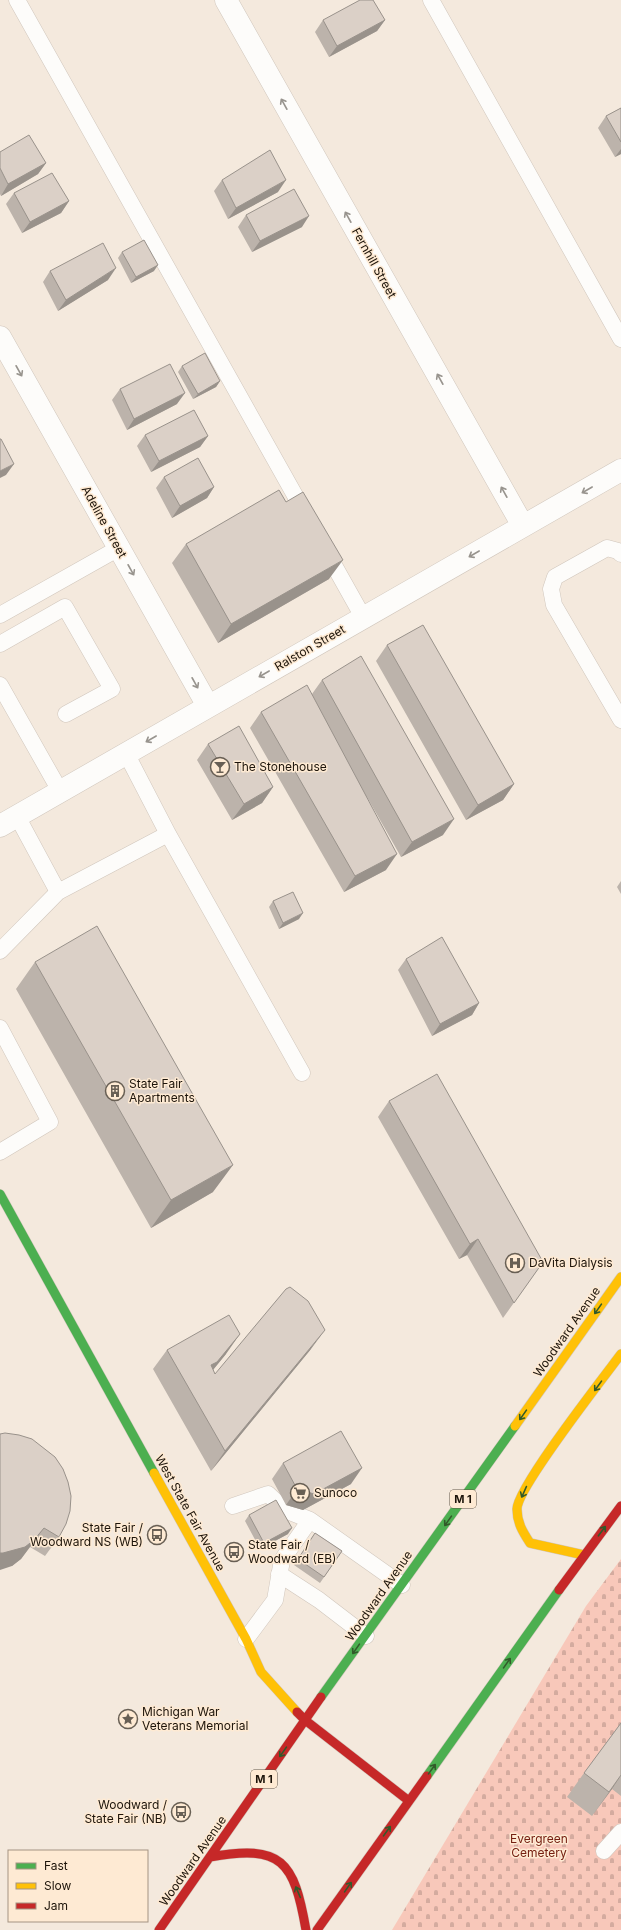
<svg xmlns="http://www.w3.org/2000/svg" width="621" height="1930" viewBox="0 0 621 1930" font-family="Inter,sans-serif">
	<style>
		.cemetery { fill: url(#cemetery-stones) }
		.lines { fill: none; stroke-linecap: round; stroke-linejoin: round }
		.lane-casing { stroke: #d0c6bc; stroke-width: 17 }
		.street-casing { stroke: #d0c6bc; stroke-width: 23 }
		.fast-casing { stroke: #d0c6bc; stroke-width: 10 }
		.slow-casing { stroke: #d0c6bc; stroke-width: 10 }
		.jam-casing { stroke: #d0c6bc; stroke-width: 10 }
		.lane { stroke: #fdfcfa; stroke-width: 16 }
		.street { stroke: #fdfcfa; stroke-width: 22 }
		.fast { stroke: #4caf50; stroke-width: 9 }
		.slow { stroke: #ffc107; stroke-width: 9 }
		.jam { stroke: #c62828; stroke-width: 9 }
		.wall { fill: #bcb3ab }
		.shaded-wall { fill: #99928b }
		.building { fill: #dbd0c7; stroke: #99928b }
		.oneway { stroke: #98948e }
		.oneway2 { stroke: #325a2a }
		.labels { text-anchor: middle; stroke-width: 3; stroke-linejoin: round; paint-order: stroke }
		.shield { fill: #feead3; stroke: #605446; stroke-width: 1 }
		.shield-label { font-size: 11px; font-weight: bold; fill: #1d140a }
		.street-label { font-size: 12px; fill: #1d140a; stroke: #feead3 }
		.poi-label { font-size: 12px; fill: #1d140a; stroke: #feead3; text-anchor: start }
		.park-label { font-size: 12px; fill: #762012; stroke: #feead3 }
	</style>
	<defs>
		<pattern id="cemetery-stones" width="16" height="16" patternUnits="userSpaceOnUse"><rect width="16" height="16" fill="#f8c8ba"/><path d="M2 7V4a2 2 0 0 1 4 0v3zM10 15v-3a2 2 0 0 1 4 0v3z" fill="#d4ab9f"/></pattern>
	</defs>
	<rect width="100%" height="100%" fill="#f4e9dd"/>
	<path class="cemetery" d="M 621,1559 L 621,1930 L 392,1930 L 586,1606 Z"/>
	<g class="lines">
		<defs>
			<path id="lane" d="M 17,0 L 306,515
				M 431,0 L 621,339
				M 326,551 L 363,617
				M 621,554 L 618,551 L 607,548 L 555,577 L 551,589 L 554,605 L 621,720
				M 0,615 L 119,548
				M 0,644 L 65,607 L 112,689 L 66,714
				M 0,685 L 60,791
				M 126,753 L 168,834 L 302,1073
				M 58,892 L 168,834
				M 0,951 L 58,892 L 17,816
				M 0,1028 L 50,1122 L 0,1152
				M 233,1506 L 268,1494 L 285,1510 L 310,1520 L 282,1560 L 275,1600 L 246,1639
				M 310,1520 L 402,1585
				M 279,1574 L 319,1600 L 366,1636
				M 604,1851 L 621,1832"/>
			<path id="street" d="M 226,0 L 523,526
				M 0,337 L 208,706
				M 0,826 L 621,470"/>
			<path id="fast" d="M 0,1194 L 154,1473
				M 321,1697 L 515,1426
				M 427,1776 L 559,1590"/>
			<path id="slow" d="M 515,1426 L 621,1277
				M 154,1473 L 246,1639 L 261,1672 L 297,1712
				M 584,1555 L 530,1543 C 523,1532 517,1523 517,1509 C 517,1488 603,1378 621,1354"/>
			<path id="jam" d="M 559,1590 L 621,1506
				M 297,1712 L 305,1720 L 409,1801
				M 210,1857 C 282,1844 294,1861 306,1930
				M 159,1930 L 321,1697
				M 317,1930 L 427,1776"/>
		</defs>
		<use href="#lane" class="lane-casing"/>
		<use href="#street" class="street-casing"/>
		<use href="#fast" class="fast-casing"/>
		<use href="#slow" class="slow-casing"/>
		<use href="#jam" class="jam-casing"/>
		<use href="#lane" class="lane"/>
		<use href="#street" class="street"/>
		<use href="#fast" class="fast"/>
		<use href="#slow" class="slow"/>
		<use href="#jam" class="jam"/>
	</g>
	<path class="wall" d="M 323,20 L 385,20 L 377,31 L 329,57 L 315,32 Z
		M 621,108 L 621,154 L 615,157 L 598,128 L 606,116 Z
		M 0,152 L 46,163 L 38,174 L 1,196 L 0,194 Z
		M 222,180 L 278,192 L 228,219 L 214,191 Z
		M 14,193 L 69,201 L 61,213 L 22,233 L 6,204 Z
		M 246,215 L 302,227 L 252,252 L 238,227 Z
		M 122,252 L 154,271 L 131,283 L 118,258 Z
		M 50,271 L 108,280 L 58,311 L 43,282 Z
		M 182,366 L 220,381 L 216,387 L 193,399 L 178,372 Z
		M 120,389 L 177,404 L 127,430 L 112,400 Z
		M 145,435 L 208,436 L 200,447 L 151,472 L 137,446 Z
		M 164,477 L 214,487 L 207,498 L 172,518 L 156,488 Z
		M 186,544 L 329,579 L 218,643 L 172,563 Z
		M 387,645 L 514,784 L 503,800 L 466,820 L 376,661 Z
		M 322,680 L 443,835 L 401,857 L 367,797 L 386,870 L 344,892 L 250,728 L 261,712 L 312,694 Z
		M 208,744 L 273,787 L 262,803 L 232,820 L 197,760 Z
		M 621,881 L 621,894 L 617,887 Z
		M 273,901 L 299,919 L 279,929 L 269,907 Z
		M 406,959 L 479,1003 L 472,1015 L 432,1036 L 398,970 Z
		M 35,962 L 213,1192 L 151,1228 L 16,989 Z
		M 389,1101 L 543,1262 L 503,1318 L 467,1255 L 459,1259 L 378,1117 Z
		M 311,1349 L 211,1471 L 153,1369 L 167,1350 L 226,1354 L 213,1370 L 215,1374 Z
		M 0,1434 L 59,1537 L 45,1556 L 30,1547 L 21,1559 L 12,1566 Z
		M 283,1463 L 351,1484 L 303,1510 L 286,1505 L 272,1479 Z
		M 249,1515 L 288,1534 L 260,1549 L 245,1521 Z
		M 315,1533 L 342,1551 L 320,1583 L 294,1565 Z
		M 621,1723 L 621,1796 L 612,1789 L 592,1816 L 567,1797 L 584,1773 Z"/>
	<path class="shaded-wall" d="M 385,20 L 377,31 L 329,57 L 337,46 Z
		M 621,149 L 621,154 L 615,157 Z
		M 46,163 L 38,174 L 1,196 L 8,184 Z
		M 286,180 L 278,192 L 228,219 L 236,208 Z
		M 69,201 L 61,213 L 22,233 L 30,222 Z
		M 309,216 L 302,227 L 252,252 L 260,241 Z
		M 158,265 L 154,271 L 131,283 L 136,277 Z
		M 116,268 L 108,280 L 58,311 L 66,300 Z
		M 220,381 L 216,387 L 193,399 L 198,394 Z
		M 185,393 L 177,404 L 127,430 L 134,419 Z
		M 208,436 L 200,447 L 151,472 L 159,461 Z
		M 14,464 L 6,475 L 0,478 L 0,471 Z
		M 214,487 L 207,498 L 172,518 L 180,506 Z
		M 343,560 L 329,579 L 218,643 L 231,624 Z
		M 514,784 L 503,800 L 466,820 L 478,805 Z
		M 273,787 L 262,803 L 232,820 L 244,804 Z
		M 454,819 L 443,835 L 401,857 L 412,842 Z
		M 397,854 L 386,870 L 344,892 L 355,876 Z
		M 303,913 L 299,919 L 279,929 L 283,923 Z
		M 479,1003 L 472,1015 L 432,1036 L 440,1024 Z
		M 233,1165 L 213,1192 L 151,1228 L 171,1200 Z
		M 478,1239 L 467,1255 L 459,1259 L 470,1244 Z
		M 325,1330 L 311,1349 L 211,1471 L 225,1451 Z
		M 240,1334 L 226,1354 L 203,1382 L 211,1365 Z
		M 362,1468 L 351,1484 L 303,1510 L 286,1505 L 297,1489 Z
		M 44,1528 L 21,1559 L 12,1566 L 0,1570 L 0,1553 Z
		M 292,1528 L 288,1534 L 260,1549 L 264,1543 Z
		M 621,1775 L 612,1789 L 592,1816 L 609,1792 Z"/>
	<path class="building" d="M 360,0 L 373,0 L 385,20 L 337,46 L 323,20 Z
		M 621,108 L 621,142 L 606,116 Z
		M 29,135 L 46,163 L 8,184 L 0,168 L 0,152 Z
		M 270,150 L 286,180 L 236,208 L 222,180 Z
		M 52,173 L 69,201 L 30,222 L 14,193 Z
		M 294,189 L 309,216 L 260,241 L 246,215 Z
		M 144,240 L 158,265 L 136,277 L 122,252 Z
		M 103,243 L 116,268 L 66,300 L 50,271 Z
		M 205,353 L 220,381 L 198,394 L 182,366 Z
		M 170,364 L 185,393 L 134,419 L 120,389 Z
		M 194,410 L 208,436 L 159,461 L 145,435 Z
		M 0,439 L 1,439 L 14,464 L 0,471 Z
		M 198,458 L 214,487 L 180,506 L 164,477 Z
		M 279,490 L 286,502 L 303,492 L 343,560 L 231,624 L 186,544 Z
		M 423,625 L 514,784 L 478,805 L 387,645 Z
		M 361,656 L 454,819 L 412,842 L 322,680 Z
		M 307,685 L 397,854 L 355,876 L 261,712 Z
		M 239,726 L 273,787 L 244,804 L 208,744 Z
		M 293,892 L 303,913 L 283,923 L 273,901 Z
		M 97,926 L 233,1165 L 171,1200 L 35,962 Z
		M 442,937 L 479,1003 L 440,1024 L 406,959 Z
		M 437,1074 L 543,1262 L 514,1303 L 478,1239 L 470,1244 L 389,1101 Z
		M 290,1287 L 308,1301 L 325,1330 L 225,1451 L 167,1350 L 229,1315 L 240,1334 L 217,1362 L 211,1365 L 215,1374 L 286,1289 Z
		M 341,1431 L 362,1468 L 314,1494 L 297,1489 L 283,1463 Z
		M 5,1433 L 19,1435 L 32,1439 L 55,1457 L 63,1469 L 68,1482 L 71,1496 L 70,1511 L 66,1524 L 59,1537 L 44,1528 L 34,1540 L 25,1547 L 3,1553 L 0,1553 L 0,1434 Z
		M 276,1500 L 292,1528 L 264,1543 L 249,1515 Z
		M 315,1533 L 342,1551 L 324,1577 L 298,1559 Z
		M 621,1723 L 621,1775 L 609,1792 L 584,1773 Z"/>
	<defs><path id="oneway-shaft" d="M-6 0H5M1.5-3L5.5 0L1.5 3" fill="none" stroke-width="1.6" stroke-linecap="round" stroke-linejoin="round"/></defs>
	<g class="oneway">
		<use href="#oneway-shaft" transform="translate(284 104) rotate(-119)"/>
		<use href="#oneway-shaft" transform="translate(348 217) rotate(-119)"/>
		<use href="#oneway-shaft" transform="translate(19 371) rotate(61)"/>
		<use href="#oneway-shaft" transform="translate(440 379) rotate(-119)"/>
		<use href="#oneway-shaft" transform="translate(587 490) rotate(150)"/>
		<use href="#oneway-shaft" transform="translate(504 492) rotate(-119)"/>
		<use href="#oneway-shaft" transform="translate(474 554) rotate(150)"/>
		<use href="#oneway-shaft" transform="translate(131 570) rotate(61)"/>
		<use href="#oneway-shaft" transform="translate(264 674) rotate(150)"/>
		<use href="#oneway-shaft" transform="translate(195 683) rotate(61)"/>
		<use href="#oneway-shaft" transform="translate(151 739) rotate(150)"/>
	</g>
	<g class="oneway2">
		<use href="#oneway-shaft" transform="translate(598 1309) rotate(125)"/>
		<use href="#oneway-shaft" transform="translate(598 1386) rotate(126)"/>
		<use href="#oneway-shaft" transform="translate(523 1415) rotate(125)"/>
		<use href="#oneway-shaft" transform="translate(524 1492) rotate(114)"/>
		<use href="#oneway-shaft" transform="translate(448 1521) rotate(125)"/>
		<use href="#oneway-shaft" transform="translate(602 1531) rotate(-53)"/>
		<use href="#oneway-shaft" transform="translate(356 1649) rotate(125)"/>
		<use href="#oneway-shaft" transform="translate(507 1663) rotate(-55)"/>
		<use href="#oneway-shaft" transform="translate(283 1752) rotate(125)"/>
		<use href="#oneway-shaft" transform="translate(432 1769) rotate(-54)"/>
		<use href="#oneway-shaft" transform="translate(387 1831) rotate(-54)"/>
		<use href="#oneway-shaft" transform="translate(348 1887) rotate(-55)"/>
		<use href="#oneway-shaft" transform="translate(298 1892) rotate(-113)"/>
	</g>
	<defs>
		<symbol id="bar-ring" viewBox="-11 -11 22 22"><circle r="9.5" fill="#feead3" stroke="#685f54" stroke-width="1.5"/><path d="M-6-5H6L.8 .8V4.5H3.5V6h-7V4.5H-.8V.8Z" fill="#685f54"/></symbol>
		<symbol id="building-ring" viewBox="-11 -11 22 22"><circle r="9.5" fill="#feead3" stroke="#685f54" stroke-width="1.5"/><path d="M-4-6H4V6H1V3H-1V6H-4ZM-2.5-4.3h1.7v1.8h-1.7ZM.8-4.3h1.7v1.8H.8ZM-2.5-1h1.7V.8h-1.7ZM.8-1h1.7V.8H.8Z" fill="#685f54"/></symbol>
		<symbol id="hospital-ring" viewBox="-11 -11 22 22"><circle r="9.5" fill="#feead3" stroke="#685f54" stroke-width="1.5"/><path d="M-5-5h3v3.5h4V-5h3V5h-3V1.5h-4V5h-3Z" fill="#685f54"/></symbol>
		<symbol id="supermarket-ring" viewBox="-11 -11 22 22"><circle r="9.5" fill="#feead3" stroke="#685f54" stroke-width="1.5"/><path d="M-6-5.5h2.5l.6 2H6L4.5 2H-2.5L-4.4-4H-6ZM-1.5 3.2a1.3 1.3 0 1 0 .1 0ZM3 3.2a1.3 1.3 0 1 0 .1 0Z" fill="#685f54"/></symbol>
		<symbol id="bus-ring" viewBox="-11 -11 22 22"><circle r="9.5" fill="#feead3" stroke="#685f54" stroke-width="1.5"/><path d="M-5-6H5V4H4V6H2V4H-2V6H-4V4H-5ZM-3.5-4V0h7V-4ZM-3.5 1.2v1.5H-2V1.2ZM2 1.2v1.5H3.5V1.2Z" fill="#685f54"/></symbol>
		<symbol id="sight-ring" viewBox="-11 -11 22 22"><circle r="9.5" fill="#feead3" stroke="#685f54" stroke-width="1.5"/><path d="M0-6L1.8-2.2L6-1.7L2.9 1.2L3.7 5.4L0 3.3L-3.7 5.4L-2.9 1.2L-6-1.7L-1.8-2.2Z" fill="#685f54"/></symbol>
	</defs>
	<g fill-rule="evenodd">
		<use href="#bar-ring" x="209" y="756" width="22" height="22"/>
		<use href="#building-ring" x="104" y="1080" width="22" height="22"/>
		<use href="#hospital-ring" x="504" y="1252" width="22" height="22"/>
		<use href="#supermarket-ring" x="289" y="1482" width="22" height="22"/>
		<use href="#bus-ring" x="146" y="1524" width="22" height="22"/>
		<use href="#bus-ring" x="223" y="1541" width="22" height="22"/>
		<use href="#sight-ring" x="117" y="1708" width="22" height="22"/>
		<use href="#bus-ring" x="170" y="1801" width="22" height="22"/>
	</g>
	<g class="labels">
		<g class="shield">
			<rect x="450" y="1490" width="26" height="18" rx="3"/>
			<rect x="251" y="1770" width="26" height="18" rx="3"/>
		</g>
		<g class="shield-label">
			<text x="463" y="1503">M 1</text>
			<text x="264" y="1783">M 1</text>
		</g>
		<g class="street-label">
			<text transform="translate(374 263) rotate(61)" y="4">Fernhill Street</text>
			<text transform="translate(104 522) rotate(61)" y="4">Adeline Street</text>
			<text transform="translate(310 648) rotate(-30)" y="4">Ralston Street</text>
			<text transform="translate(567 1332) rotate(-55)" y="4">Woodward Avenue</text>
			<text transform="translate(190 1513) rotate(61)" y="4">West State Fair Avenue</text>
			<text transform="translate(379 1596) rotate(-55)" y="4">Woodward Avenue</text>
			<text transform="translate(193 1861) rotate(-55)" y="4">Woodward Avenue</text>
		</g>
		<g class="poi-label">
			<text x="234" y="771">The Stonehouse</text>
			<text x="129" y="1088">State Fair<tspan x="129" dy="14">Apartments</tspan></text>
			<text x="529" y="1267">DaVita Dialysis</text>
			<text x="314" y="1497">Sunoco</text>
			<text x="143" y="1532" text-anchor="end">State Fair /<tspan x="143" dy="14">Woodward NS (WB)</tspan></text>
			<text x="248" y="1549">State Fair /<tspan x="248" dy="14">Woodward (EB)</tspan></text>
			<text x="142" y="1716">Michigan War<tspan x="142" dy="14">Veterans Memorial</tspan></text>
			<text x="167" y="1809" text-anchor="end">Woodward /<tspan x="167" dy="14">State Fair (NB)</tspan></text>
		</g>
		<g class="park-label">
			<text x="539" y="1843">Evergreen<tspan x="539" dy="14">Cemetery</tspan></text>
		</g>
	</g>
	<rect x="8" y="1850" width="140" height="72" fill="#feead3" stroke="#a49483"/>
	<rect x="16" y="1863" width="20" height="6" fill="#4caf50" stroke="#a49483"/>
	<text x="44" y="1870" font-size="12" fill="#1d140a">Fast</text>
	<rect x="16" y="1883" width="20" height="6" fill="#ffc107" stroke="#a49483"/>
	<text x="44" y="1890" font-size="12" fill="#1d140a">Slow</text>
	<rect x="16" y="1903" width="20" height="6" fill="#c62828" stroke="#a49483"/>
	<text x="44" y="1910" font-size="12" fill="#1d140a">Jam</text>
</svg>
